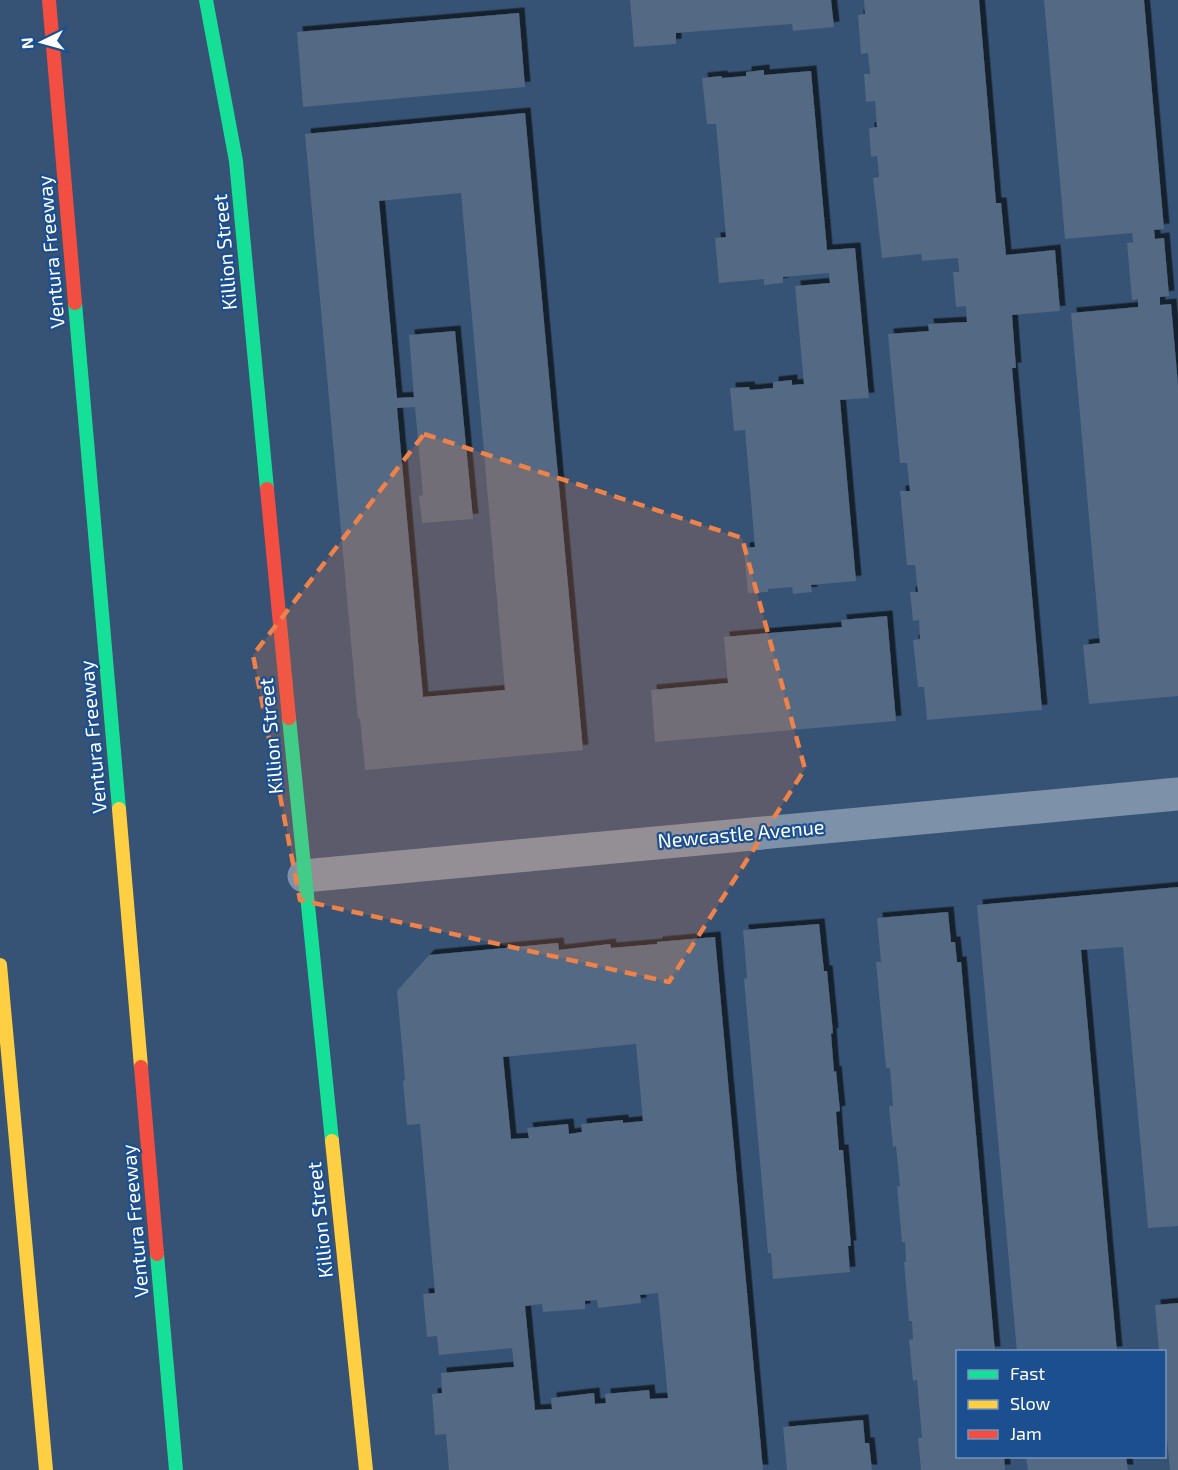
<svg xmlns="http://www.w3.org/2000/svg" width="1178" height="1470" viewBox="0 0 1178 1470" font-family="'Exo 2',sans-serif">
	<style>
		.building { fill: #526984; fill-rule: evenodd; filter: url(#shadow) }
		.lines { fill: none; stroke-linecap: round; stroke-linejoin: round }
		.street { stroke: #7d92a8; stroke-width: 33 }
		.fast { stroke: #16e098; stroke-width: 14 }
		.slow { stroke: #ffcf43; stroke-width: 14 }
		.jam { stroke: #f24e42; stroke-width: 14 }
		.marked { fill: #ee8249; fill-opacity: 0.2; stroke: #ee8249; stroke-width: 4.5; stroke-dasharray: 12 8; stroke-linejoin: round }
		.labels { text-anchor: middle; stroke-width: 4.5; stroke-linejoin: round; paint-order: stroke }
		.street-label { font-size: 20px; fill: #fff; stroke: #1b4f8f }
	</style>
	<defs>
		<filter id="shadow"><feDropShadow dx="5.5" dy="-5.5" stdDeviation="0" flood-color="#0009"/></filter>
	</defs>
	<rect width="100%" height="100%" fill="#365274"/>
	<path class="building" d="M 630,0 L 831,0 L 834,27 L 793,31 L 792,24 L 676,33 L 676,44 L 634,47 Z
		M 864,0 L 979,0 L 996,203 L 1001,203 L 1006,255 L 1055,250 L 1060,311 L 1012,315 L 1016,368 L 1012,368 L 1042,710 L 927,720 L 924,687 L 918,687 L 913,640 L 920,639 L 919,620 L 913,621 L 910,592 L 918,592 L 915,565 L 907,565 L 900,491 L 910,491 L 907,463 L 900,463 L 888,334 L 929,331 L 928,324 L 967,322 L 966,306 L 956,307 L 953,272 L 959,272 L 958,258 L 922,261 L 921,254 L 882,258 L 873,178 L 879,177 L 877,156 L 871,157 L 869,128 L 877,127 L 875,101 L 866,102 L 864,74 L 870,74 L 868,53 L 861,54 L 858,15 L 865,14 Z
		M 1044,0 L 1144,0 L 1164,229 L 1154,230 L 1155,239 L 1164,238 L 1169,296 L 1160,297 L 1160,305 L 1171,304 L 1178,385 L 1178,696 L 1089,704 L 1083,645 L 1100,643 L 1071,313 L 1138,307 L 1138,299 L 1132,300 L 1127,243 L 1133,242 L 1132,233 L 1065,239 Z
		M 519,13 L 525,87 L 303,107 L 297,32 Z
		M 764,70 L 764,75 L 811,71 L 827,250 L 855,248 L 869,398 L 840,400 L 856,581 L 811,585 L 812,592 L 793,594 L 792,587 L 768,589 L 768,592 L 748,593 L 744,548 L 755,547 L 745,430 L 734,431 L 730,388 L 749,387 L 750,390 L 773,388 L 773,382 L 792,380 L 792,385 L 804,384 L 795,286 L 830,283 L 829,273 L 783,277 L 783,283 L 764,285 L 764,279 L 719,283 L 715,238 L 726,237 L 716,124 L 707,124 L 702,78 L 722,76 L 722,78 L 746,76 L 746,72 Z
		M 525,113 L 583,750 L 365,770 L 360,718 L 358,719 L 305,134 ZM 461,193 L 505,690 L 423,697 L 397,408 L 415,407 L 423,495 L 419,496 L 422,523 L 473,519 L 455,331 L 409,335 L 414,397 L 397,398 L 379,201 Z
		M 887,616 L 896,721 L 655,742 L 651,690 L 728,683 L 724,637 L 842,627 L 841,620 Z
		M 1178,887 L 1178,1226 L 1148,1228 L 1123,947 L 1081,950 L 1117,1352 L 1017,1352 L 977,905 Z
		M 948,912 L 951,942 L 955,942 L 957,962 L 961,962 L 995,1352 L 958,1352 L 958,1456 L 1004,1456 L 1005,1470 L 921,1470 L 918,1438 L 922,1438 L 917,1380 L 913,1381 L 909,1340 L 913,1339 L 912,1321 L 909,1321 L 904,1262 L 906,1262 L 905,1242 L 902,1242 L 897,1186 L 900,1186 L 896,1146 L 893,1147 L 889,1106 L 893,1106 L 890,1068 L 886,1068 L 876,962 L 881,962 L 877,918 Z
		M 819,924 L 824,971 L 827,971 L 833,1033 L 831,1034 L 834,1072 L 836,1071 L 840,1111 L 836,1112 L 839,1150 L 843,1150 L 851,1246 L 848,1246 L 850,1272 L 773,1279 L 771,1253 L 768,1253 L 744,979 L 747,978 L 743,930 Z
		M 715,937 L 763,1470 L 449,1470 L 446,1434 L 435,1435 L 432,1394 L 442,1393 L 441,1373 L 514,1367 L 512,1348 L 439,1355 L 437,1336 L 427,1337 L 423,1294 L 435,1293 L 420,1124 L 407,1125 L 403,1081 L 405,1080 L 397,991 L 429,955 L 558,943 L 559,950 L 610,944 L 611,948 L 657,944 L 657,942 ZM 636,1044 L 643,1121 L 623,1123 L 623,1120 L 581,1124 L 582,1132 L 569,1134 L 568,1124 L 527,1128 L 529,1138 L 511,1139 L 503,1057 ZM 658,1293 L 668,1398 L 650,1399 L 649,1390 L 605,1394 L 606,1403 L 595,1404 L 594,1393 L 551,1398 L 552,1409 L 535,1410 L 525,1306 L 542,1304 L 543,1312 L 585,1309 L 585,1301 L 597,1300 L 598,1308 L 641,1303 L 640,1295 Z
		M 1178,1303 L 1178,1470 L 1170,1470 L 1164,1411 L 1164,1352 L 1159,1352 L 1155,1305 Z
		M 863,1420 L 865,1443 L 869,1443 L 872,1470 L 787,1470 L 783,1427 Z
		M 1026,1456 L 1126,1456 L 1128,1470 L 1028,1470 Z"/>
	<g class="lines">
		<path class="street" d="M 304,876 L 1178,794"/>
		<path class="fast" d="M 206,0 L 236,161 L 267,489
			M 75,303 L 119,809
			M 289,718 L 332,1141
			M 157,1254 L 176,1470"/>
		<path class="slow" d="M 119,809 L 141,1067
			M 0,965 L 46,1470
			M 332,1141 L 366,1470"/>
		<path class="jam" d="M 49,0 L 75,303
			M 267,489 L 289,718
			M 141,1067 L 157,1254"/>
	</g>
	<path class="marked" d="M 424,434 L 742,538 L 805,769 L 669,982 L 300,900 L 253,655 Z"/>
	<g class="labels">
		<g class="street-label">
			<text transform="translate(51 252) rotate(-95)" y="7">Ventura Freeway</text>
			<text transform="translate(225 252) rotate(-95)" y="7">Killion Street</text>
			<text transform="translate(271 736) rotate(-95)" y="7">Killion Street</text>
			<text transform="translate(93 737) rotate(-95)" y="7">Ventura Freeway</text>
			<text transform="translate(741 834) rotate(-5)" y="7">Newcastle Avenue</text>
			<text transform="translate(320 1220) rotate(-96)" y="7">Killion Street</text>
			<text transform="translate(135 1221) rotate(-95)" y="7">Ventura Freeway</text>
		</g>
	</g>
	<rect x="956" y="1350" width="210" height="108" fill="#1b4f8f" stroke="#7695bc" stroke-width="1.5"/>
	<rect x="968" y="1370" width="30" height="9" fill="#16e098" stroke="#7695bc" stroke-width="1.5"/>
	<text x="1010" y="1380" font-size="18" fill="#ffffff">Fast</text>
	<rect x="968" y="1400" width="30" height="9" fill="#ffcf43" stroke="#7695bc" stroke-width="1.5"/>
	<text x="1010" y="1410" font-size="18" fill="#ffffff">Slow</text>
	<rect x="968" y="1430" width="30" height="9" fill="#f24e42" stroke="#7695bc" stroke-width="1.5"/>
	<text x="1010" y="1440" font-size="18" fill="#ffffff">Jam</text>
	<g transform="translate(42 42) rotate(265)" stroke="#1b4f8f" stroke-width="4.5" paint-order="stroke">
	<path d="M0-4.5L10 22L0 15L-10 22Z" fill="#ffffff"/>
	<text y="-9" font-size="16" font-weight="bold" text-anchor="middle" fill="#ffffff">N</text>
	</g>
</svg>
